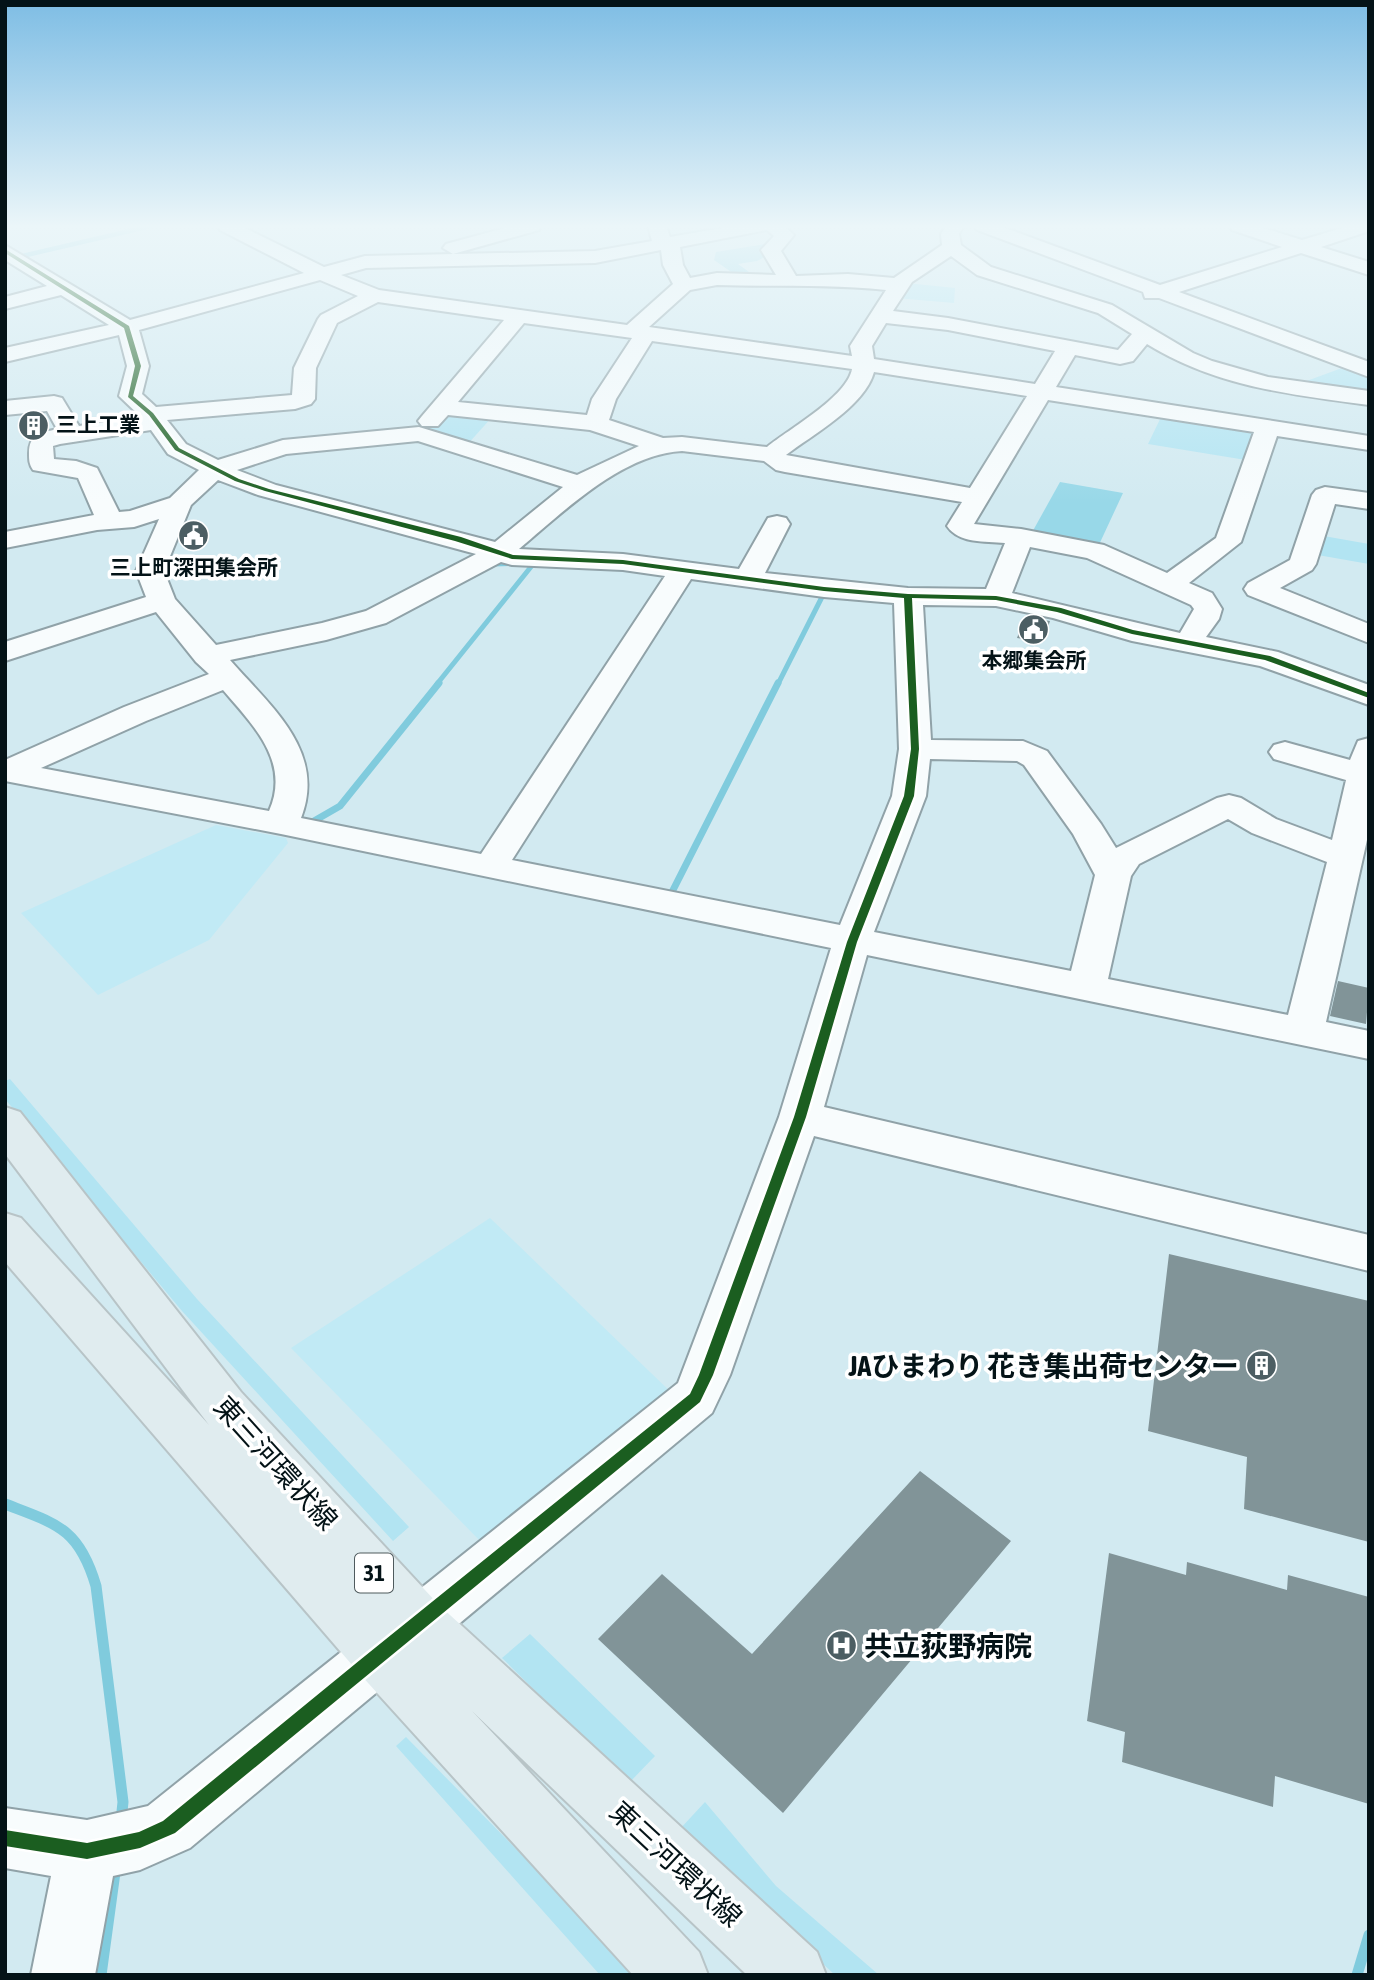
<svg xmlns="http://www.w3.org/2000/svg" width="1374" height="1980" viewBox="0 0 1374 1980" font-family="'Asap Condensed','Noto Sans JP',sans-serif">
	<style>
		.built { fill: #c1eaf5 }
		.green { fill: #b2e4f2 }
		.forest { fill: #98d8e8 }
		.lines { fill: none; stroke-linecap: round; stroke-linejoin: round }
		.stream-far3 { stroke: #80cbdd; stroke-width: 4.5 }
		.stream-far2 { stroke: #80cbdd; stroke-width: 5 }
		.stream-far1 { stroke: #80cbdd; stroke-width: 7 }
		.stream { stroke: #80cbdd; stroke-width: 11 }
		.building { fill: #819498 }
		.minor-casing { stroke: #90a2a8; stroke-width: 4 }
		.major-casing { stroke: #b8c4c7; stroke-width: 4 }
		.minor { fill: #f8fcfd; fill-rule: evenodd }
		.major { fill: #e0ecef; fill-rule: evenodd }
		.cycleway-casing { stroke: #fff; stroke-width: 5 }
		.cycleway { fill: #1b5e20; fill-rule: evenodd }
		.labels { text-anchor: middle; stroke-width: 7; stroke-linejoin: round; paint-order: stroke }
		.far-poi-label { font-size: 21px; font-weight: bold; fill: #041317; stroke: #fff }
		.shield { fill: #fff; stroke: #4f5a5d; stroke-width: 2 }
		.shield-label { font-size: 23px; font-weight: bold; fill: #041317 }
		.near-poi-label { font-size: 28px; font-weight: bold; fill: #041317; stroke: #fff; text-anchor: end }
		.near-street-label { font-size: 28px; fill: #041317; stroke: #fff }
	</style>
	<rect width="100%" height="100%" fill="#d2eaf1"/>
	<path class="built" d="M 216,825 L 286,838 L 288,843 L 209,940 L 98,995 L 21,913 Z
		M 490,1218 L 677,1398 L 486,1547 L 291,1348 Z"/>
	<path class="green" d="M 906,283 L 955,288 L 954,303 L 896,298 Z
		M 1350,365 L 1369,372 L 1369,397 L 1293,386 Z
		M 444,413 L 493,416 L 466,446 L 427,432 Z
		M 1163,413 L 1263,429 L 1252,461 L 1148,444 Z
		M 1318,535 L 1369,544 L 1369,564 L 1312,554 Z
		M 10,1079 L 197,1299 L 409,1527 L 393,1541 L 182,1311 L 5,1099 L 5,1081 Z
		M 530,1634 L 655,1756 L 629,1783 L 502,1658 Z
		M 406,1737 L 640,1975 L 600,1975 L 396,1746 Z
		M 705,1802 L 776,1886 L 879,1975 L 835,1975 L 679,1830 Z"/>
	<path class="forest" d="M 771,243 L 768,255 L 757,261 L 738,264 L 760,280 L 740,278 L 714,260 L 716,252 Z
		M 1060,482 L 1123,493 L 1097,549 L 1030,536 Z"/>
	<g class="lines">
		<path class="stream-far3" d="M 5,260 L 151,226"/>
		<path class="stream-far2" d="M 437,684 L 534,563 L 493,564
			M 778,684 L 824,593"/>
		<path class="stream-far1" d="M 314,821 L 340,806 L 439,683
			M 670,896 L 778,683"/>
		<path class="stream" d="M 5,1504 C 57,1524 79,1528 96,1586 L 123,1802 L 121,1821
			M 101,1975 L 116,1865
			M 1357,1975 L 1369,1935"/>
	</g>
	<path class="building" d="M 1025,617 L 1050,621 L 1043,642 L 1017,638 Z
		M 1338,981 L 1369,988 L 1366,1024 L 1330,1016 Z
		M 1169,1254 L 1369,1301 L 1369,1542 L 1244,1509 L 1247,1457 L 1148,1431 Z
		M 920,1471 L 1011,1541 L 783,1813 L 598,1639 L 662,1574 L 752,1654 Z
		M 1109,1553 L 1186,1575 L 1187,1562 L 1287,1590 L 1288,1575 L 1369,1597 L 1369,1804 L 1275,1776 L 1273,1807 L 1122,1762 L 1125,1732 L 1087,1721 Z"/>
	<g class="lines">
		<defs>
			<path id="minor" d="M 218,226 L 241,226 L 324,267 L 365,256 L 595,251 L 652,241 L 648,226 L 666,226 L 670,237 L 733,226 L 784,226 L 794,235 L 781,251 L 796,276 L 848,274 L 894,278 L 942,245 L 941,234 L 946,226 L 964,226 L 959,234 L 961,245 L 991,267 L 1112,305 L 1193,353 L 1212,361 L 1268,377 L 1369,391 L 1369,405 C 1289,394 1217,387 1147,344 L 1133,361 L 1120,364 L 1075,355 L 1056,387 L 1369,436 L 1369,450 L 1277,436 L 1241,542 L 1189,583 L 1212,593 L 1222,609 L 1219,619 L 1206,637 L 1278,652 L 1369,685 L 1369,705 L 1260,666 L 1132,641 L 1053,618 L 996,606 L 923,605 L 931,740 L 1023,741 L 1047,751 L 1101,824 L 1116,848 L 1217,798 L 1229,795 L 1241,798 L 1276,819 L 1332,840 L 1346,780 L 1274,759 L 1269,752 L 1274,745 L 1285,742 L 1350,760 L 1358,741 L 1369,738 L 1369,831 L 1326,1022 L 1369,1031 L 1369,1059 L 867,955 L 824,1107 L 1369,1235 L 1369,1271 L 814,1136 L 730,1375 L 712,1413 L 190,1848 L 140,1870 L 113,1876 L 95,1975 L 31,1975 L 51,1876 L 5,1868 L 5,1808 L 87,1820 L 148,1806 L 678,1383 L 779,1117 L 831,948 L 281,834 L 5,781 L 5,760 L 124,707 L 209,674 L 196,662 L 156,612 L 5,661 L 5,642 L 146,597 L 136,571 L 159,519 L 134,527 L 97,530 L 5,548 L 5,532 L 94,515 L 78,478 L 33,470 C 29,464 29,460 29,453 C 29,434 41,433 57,429 L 47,411 L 5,415 L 5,401 L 54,396 L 62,398 L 79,426 L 141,417 L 119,396 L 127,366 L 119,335 L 5,362 L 5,348 L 109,325 L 61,295 L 5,309 L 5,297 L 47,286 L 5,260 L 5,245 L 130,320 L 304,273 L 220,230 ZM 767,230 L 774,236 L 761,250 L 776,275 L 717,273 L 690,278 L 683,265 L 680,247 ZM 661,250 L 663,265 L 673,284 L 627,325 L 379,290 L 341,275 L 366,268 L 595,263 ZM 951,256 L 977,275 L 1098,313 L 1132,334 L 1118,350 L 948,318 L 893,311 L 912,282 ZM 320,280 L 358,296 L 321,315 L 318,319 L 294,368 L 292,395 L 156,407 L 142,394 L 149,366 L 139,330 ZM 717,285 C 773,287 830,284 886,290 L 850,346 L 852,356 L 649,327 L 690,290 ZM 378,302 L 504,320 L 422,416 L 418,421 L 422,426 L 438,426 L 448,415 L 590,430 L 639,446 L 577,475 L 419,427 L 283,440 L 218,460 L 186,444 L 167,420 L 295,409 L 311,404 L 315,399 L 316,368 L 337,323 ZM 524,323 L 632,338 L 592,399 L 587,415 L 458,402 ZM 886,323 L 948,330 L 1055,351 L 1035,384 L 874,359 L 872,346 ZM 652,341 L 852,369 C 847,397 789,429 767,447 L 682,437 L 663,438 L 609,420 L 616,399 ZM 874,372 L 1027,396 L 970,488 L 786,455 C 812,435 865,406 874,372 ZM 1048,400 L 1254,432 L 1216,538 L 1167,573 L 1104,545 L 1021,529 L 974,524 ZM 151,430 L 168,454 L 199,470 L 170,498 L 130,511 L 119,512 L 97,468 L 76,461 L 54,459 L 53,446 L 60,444 ZM 418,441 L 563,487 L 495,542 L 276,485 L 237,470 L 286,454 ZM 682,451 L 764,461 L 776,470 L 785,472 L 962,502 L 947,526 C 959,544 985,541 1005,543 L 986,589 L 908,588 L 765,573 L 790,524 L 786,518 L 777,516 L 768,518 L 739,569 L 623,554 L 519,549 C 563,512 622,454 682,451 ZM 218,480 L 258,495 L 476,554 L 366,611 L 322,623 L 216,645 L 175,599 L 164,571 L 191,505 ZM 1030,547 L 1087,558 L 1191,605 L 1194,609 L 1180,633 L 1012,593 ZM 501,562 L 512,565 L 623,570 L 665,576 L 481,854 L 301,818 C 327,751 270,706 230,660 L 326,640 L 386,623 ZM 691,579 L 824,597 L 894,603 L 899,749 L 892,796 L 840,925 L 512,860 ZM 223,690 C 253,725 291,762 269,811 L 41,768 L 146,721 ZM 930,759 L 1017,761 L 1024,765 L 1073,834 L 1095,875 L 1071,971 L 874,932 L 926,796 ZM 1228,819 L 1252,833 L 1327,862 L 1288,1015 L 1108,979 L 1131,876 L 1139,864 Z
				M 512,226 L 541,226 L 539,230 L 453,254 L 443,248 L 446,244 Z
				M 975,226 L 1000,226 L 1160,285 L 1282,247 L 1232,230 L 1230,226 L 1257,226 L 1302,240 L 1349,226 L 1369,226 L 1369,231 L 1321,247 L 1369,262 L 1369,275 L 1301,253 L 1179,292 L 1369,362 L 1369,377 L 1159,298 L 1145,298 L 1143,292 L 977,230 Z
				M 1325,487 L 1369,493 L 1369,509 L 1335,504 L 1316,564 L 1312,570 L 1280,588 L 1369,624 L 1369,643 L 1248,595 L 1244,589 L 1248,583 L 1290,560 L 1312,495 L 1316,490 Z"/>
			<path id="major" d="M 5,1107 L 20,1112 L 241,1392 L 438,1604 L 817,1952 L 826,1975 L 747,1975 L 472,1711 L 699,1952 L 708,1975 L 633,1975 L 359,1673 L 5,1262 L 5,1213 L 21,1218 L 209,1425 L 5,1154 Z"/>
		</defs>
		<use href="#minor" class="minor-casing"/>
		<use href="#major" class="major-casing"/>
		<use href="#minor" class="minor"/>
		<use href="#major" class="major"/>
		<defs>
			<path id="cycleway" d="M 5,249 L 129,326 L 141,366 L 133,396 L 153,413 L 179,448 L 239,479 L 269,489 L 461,537 L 513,555 L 623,560 L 824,587 L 908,594 L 996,596 L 1061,608 L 1133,630 L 1270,656 L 1369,693 L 1369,698 L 1265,660 L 1132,634 L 1057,612 L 996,600 L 912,598 L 919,749 L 914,796 L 857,942 L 806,1117 L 713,1375 L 700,1402 L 175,1833 L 140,1848 L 87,1859 L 5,1846 L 5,1830 L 87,1843 L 139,1832 L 163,1821 L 360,1660 L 690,1394 L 699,1375 L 794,1117 L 847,942 L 904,796 L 911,749 L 904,598 L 824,591 L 623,564 L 512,559 L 455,541 L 265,491 L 235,481 L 175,450 L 149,415 L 128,397 L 135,366 L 124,328 L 5,253 Z"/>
		</defs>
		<use href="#cycleway" class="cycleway-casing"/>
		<use href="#cycleway" class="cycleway"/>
	</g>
	<linearGradient id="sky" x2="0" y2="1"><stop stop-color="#7ebde4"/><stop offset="0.45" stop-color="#ebf6f9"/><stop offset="1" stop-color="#ebf6f9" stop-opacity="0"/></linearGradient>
	<rect width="1374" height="503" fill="url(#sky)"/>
	<defs>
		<symbol id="building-disc" viewBox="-11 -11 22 22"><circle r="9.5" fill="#4c5e63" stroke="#fff"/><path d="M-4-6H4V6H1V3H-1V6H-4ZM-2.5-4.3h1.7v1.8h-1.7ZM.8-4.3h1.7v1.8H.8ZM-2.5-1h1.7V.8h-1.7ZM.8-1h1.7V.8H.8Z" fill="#fff"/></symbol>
		<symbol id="civic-disc" viewBox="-11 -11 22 22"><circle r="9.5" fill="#4c5e63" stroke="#fff"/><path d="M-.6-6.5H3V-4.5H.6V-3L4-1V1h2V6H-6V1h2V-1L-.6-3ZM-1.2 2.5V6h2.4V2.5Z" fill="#fff"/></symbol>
		<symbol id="hospital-disc" viewBox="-11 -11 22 22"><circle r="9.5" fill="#4c5e63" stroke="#fff"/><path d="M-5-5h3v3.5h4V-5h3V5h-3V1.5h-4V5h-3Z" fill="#fff"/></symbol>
	</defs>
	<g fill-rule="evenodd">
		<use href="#building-disc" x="16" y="408" width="35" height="35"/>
		<use href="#civic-disc" x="176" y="518" width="35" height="35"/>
		<use href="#civic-disc" x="1016" y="612" width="35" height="35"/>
		<use href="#building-disc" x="1244" y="1348" width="35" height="35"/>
		<use href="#hospital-disc" x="824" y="1628" width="35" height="35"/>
	</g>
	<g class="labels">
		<g class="far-poi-label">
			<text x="56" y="432" text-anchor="start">三上工業</text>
			<text x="194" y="575">三上町深田集会所</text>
			<text x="1034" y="668">本郷集会所</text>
		</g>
		<rect class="shield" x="355" y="1553.5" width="38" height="39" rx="5"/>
		<g class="shield-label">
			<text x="374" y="1581">31</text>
		</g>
		<g class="near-poi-label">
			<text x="1239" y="1376">JAひまわり 花き集出荷センター</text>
			<text x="864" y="1656" text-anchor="start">共立荻野病院</text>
		</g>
		<g class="near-street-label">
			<text transform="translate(276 1463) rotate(48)" y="10">東三河環状線</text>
			<text transform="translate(676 1864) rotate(43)" y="10">東三河環状線</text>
		</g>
	</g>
	<rect width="1374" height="1980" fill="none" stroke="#041317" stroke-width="14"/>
</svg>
